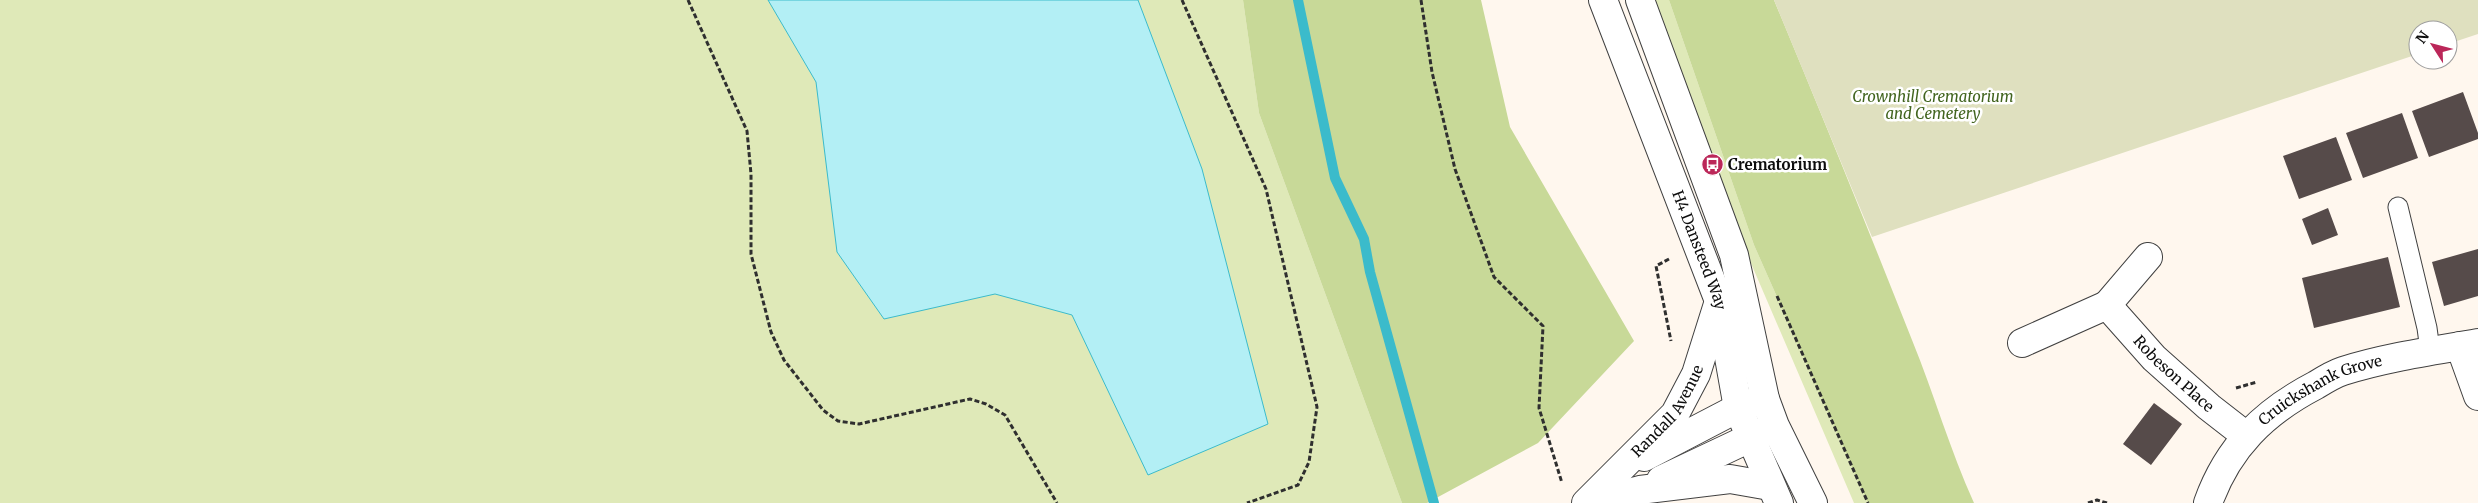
<svg xmlns="http://www.w3.org/2000/svg" width="2478" height="503" viewBox="0 0 2478 503" font-family="Merriweather,serif">
	<style>
		.green { fill: #dfe9b8 }
		.forest { fill: #c8d998 }
		.cemetery { fill: #dfe0bf }
		.water { fill: #b3eff5; stroke: #3bbbcb }
		.lines { fill: none; stroke-linecap: round; stroke-linejoin: round }
		.stream { stroke: #3bbbcb; stroke-width: 10 }
		.building { fill: #564b4a }
		.service-casing { stroke: #404040; stroke-width: 21 }
		.minor-casing { stroke: #404040; stroke-width: 30 }
		.tertiary-casing { stroke: #404040; stroke-width: 30 }
		.path { stroke: #2f2f2f; stroke-width: 3; stroke-dasharray: 5 2.5; stroke-linecap: butt }
		.service { stroke: #fff; stroke-width: 19 }
		.minor { stroke: #fff; stroke-width: 28 }
		.tertiary { stroke: #fff; stroke-width: 28 }
		.labels { text-anchor: middle; stroke-width: 5; stroke-linejoin: round; paint-order: stroke }
		.park-label { font-size: 15px; font-style: italic; fill: #41641e; stroke: #fff }
		.poi-label { font-size: 15px; font-weight: bold; fill: #0d0d0d; stroke: #fff; text-anchor: start }
		.street-label { font-size: 15px; fill: #0d0d0d; stroke: #fff }
	</style>
	<rect width="100%" height="100%" fill="#fff7ee"/>
	<path class="green" d="M 0,0 L 1243,0 L 1259,113 L 1402,503 L 0,503 Z
		M 1644,0 L 1669,0 L 1754,245 L 1868,503 L 1854,503 L 1741,240 Z"/>
	<path class="forest" d="M 1243,0 L 1481,0 L 1510,127 L 1634,341 L 1538,443 L 1427,503 L 1402,503 L 1259,113 Z
		M 1669,0 L 1774,0 C 1821,113 1867,226 1912,340 C 1934,394 1950,450 1974,503 L 1868,503 L 1754,245 Z"/>
	<path class="cemetery" d="M 1774,0 L 2478,0 L 2478,34 L 2448,44 L 2448,30 L 2418,30 L 2418,54 L 1872,237 Z"/>
	<path class="water" d="M 768,0 L 1138,0 L 1202,169 L 1268,424 L 1148,475 L 1072,315 L 995,294 L 884,319 L 837,252 L 816,82 Z"/>
	<g class="lines">
		<path class="stream" d="M 1298,0 L 1335,178 L 1364,239 L 1370,272 L 1434,503"/>
	</g>
	<path class="building" d="M 2463,92 L 2478,133 L 2478,139 L 2429,157 L 2412,111 Z
		M 2402,113 L 2418,158 L 2363,178 L 2346,133 Z
		M 2336,137 L 2352,180 L 2299,199 L 2283,156 Z
		M 2328,208 L 2338,235 L 2312,245 L 2302,219 Z
		M 2478,249 L 2478,296 L 2444,306 L 2432,262 Z
		M 2388,257 L 2400,307 L 2314,328 L 2302,278 Z
		M 2154,403 L 2182,424 L 2151,465 L 2123,444 Z"/>
	<g class="lines">
		<defs>
			<path id="service" d="M 2398,207 L 2427,328 L 2430,350"/>
			<g id="minor">
				<path d="M 2107,305 L 2148,257"/>
				<path id="s1" d="M 2022,343 L 2107,305 L 2154,358 L 2209,407 L 2245,435"/>
				<path d="M 2460,346 L 2478,396"/>
				<path d="M 1644,457 L 1738,408 L 1765,399"/>
				<path d="M 1661,480 L 1771,428"/>
				<path id="s2" d="M 1586,503 L 1675,414 L 1696,374 L 1719,301"/>
				<path d="M 1590,503 L 1640,490 L 1730,479 L 1770,486"/>
				<path id="s3" d="M 2208,503 C 2228,447 2264,412 2316,385 C 2324,380 2334,374 2343,371 C 2387,357 2433,351 2478,343"/>
			</g>
			<g id="tertiary">
				<path id="s4" d="M 1603,0 L 1719,301 L 1738,408 L 1779,503"/>
				<path d="M 1640,0 L 1734,255 L 1765,399 L 1775,426 L 1813,503"/>
			</g>
		</defs>
		<use href="#service" class="service-casing"/>
		<use href="#minor" class="minor-casing"/>
		<use href="#tertiary" class="tertiary-casing"/>
		<path class="path" d="M 688,0 L 747,131 L 751,174 L 751,254 L 771,332 L 784,360 L 823,410 L 838,421 L 859,424 L 970,399 L 986,404 L 1005,415 L 1057,503
			M 1182,0 L 1266,189 L 1317,407 L 1309,462 L 1298,485 L 1247,503
			M 1421,0 L 1432,72 L 1455,169 L 1494,277 L 1543,326 L 1539,408 L 1562,483
			M 1669,259 L 1656,266 L 1671,341
			M 1777,296 L 1868,503
			M 2236,388 L 2257,382
			M 2088,503 L 2097,500 L 2107,503"/>
		<use href="#service" class="service"/>
		<use href="#minor" class="minor"/>
		<use href="#tertiary" class="tertiary"/>
	</g>
	<defs>
		<symbol id="bus-disc" viewBox="-11 -11 22 22"><circle r="9.5" fill="#bb2759" stroke="#fff"/><path d="M-5-6H5V4H4V6H2V4H-2V6H-4V4H-5ZM-3.5-4V0h7V-4ZM-3.5 1.2v1.5H-2V1.2ZM2 1.2v1.5H3.5V1.2Z" fill="#fff"/></symbol>
	</defs>
	<g fill-rule="evenodd">
		<use href="#bus-disc" x="1700" y="152" width="25" height="25"/>
	</g>
	<g class="labels">
		<g class="park-label">
			<text x="1933" y="102">Crownhill Crematorium<tspan x="1933" dy="17">and Cemetery</tspan></text>
		</g>
		<g class="poi-label">
			<text x="1728" y="170">Crematorium</text>
		</g>
		<g class="street-label">
			<text dy="5" stroke="none"><textPath href="#s4" startOffset="268">H4 Dansteed Way</textPath></text>
			<text dy="5" stroke="none"><textPath href="#s1" startOffset="189">Robeson Place</textPath></text>
			<text dy="5" stroke="none"><textPath href="#s3" startOffset="166">Cruickshank Grove</textPath></text>
			<text dy="5" stroke="none"><textPath href="#s2" startOffset="124">Randall Avenue</textPath></text>
		</g>
	</g>
	<g transform="translate(2433 45) rotate(306)"><circle r="24" fill="#ffffff" stroke="#9e9e9e"/>
	<path d="M0-4L9 19L0 12L-9 19Z" fill="#bb2759"/>
	<text y="-8" font-size="14" font-weight="bold" text-anchor="middle" fill="#0d0d0d">N</text>
	</g>
</svg>
